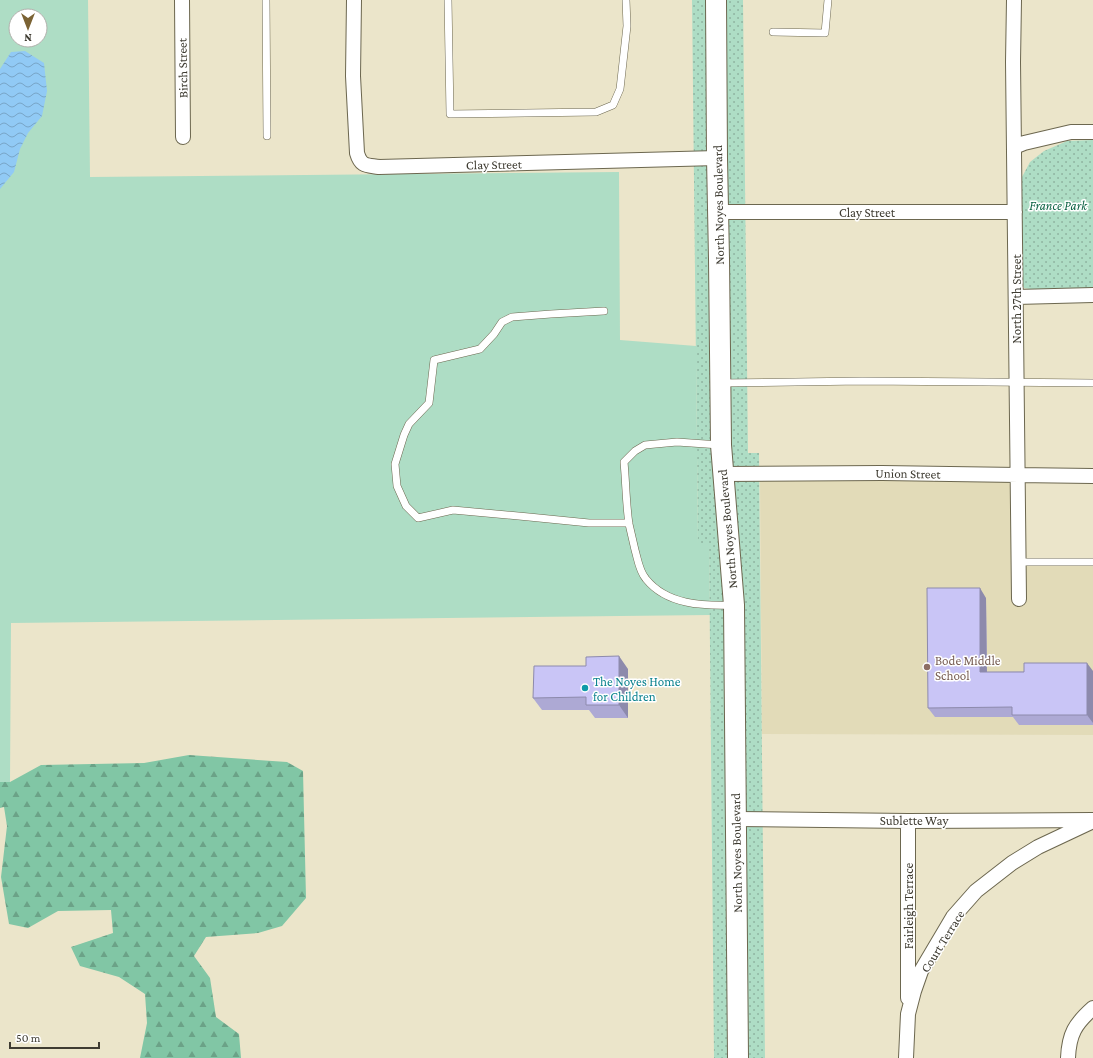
<svg xmlns="http://www.w3.org/2000/svg" width="1093" height="1058" viewBox="0 0 1093 1058" font-family="'Crimson Pro',serif">
	<style>
		.built { fill: #e2dbb8 }
		.grass { fill: #aeddc5; fill-rule: evenodd }
		.forest { fill: url(#forest-firs) }
		.park { fill: url(#park-dots) }
		.water { fill: url(#water-waves) }
		.lines { fill: none; stroke-linecap: round; stroke-linejoin: round }
		.lane-casing { stroke: #6c674f; stroke-width: 8 }
		.street-casing { stroke: #6c674f; stroke-width: 16 }
		.secondary-casing { stroke: #6c674f; stroke-width: 22 }
		.lane { stroke: #fff; stroke-width: 7 }
		.street { stroke: #fff; stroke-width: 14 }
		.secondary { stroke: #fff; stroke-width: 20 }
		.wall { fill: #ada9d4 }
		.shaded-wall { fill: #8d8aac }
		.building { fill: #c9c5f6; stroke: #8d8aac }
		.education-dot { fill: #8d6e63; stroke: #fff; stroke-width: 1.5 }
		.culture-dot { fill: #0f9aa8; stroke: #fff; stroke-width: 1.5 }
		.labels { text-anchor: middle; stroke-width: 3; stroke-linejoin: round; paint-order: stroke }
		.street-label { font-size: 13px; fill: #3f3c32; stroke: #fff }
		.park-label { font-size: 13px; font-style: italic; fill: #0b6243; stroke: #fff }
		.education-label { font-size: 13px; fill: #785e54; stroke: #fff; text-anchor: start }
		.culture-label { font-size: 13px; fill: #0d838f; stroke: #fff; text-anchor: start }
	</style>
	<defs>
		<pattern id="forest-firs" width="22" height="20" patternUnits="userSpaceOnUse"><rect width="22" height="20" fill="#81c6a5"/><path d="M5 1l3.5 6h-7zM16 11l3.5 6h-7z" fill="#6ba287"/></pattern>
		<pattern id="park-dots" width="8" height="8" patternUnits="userSpaceOnUse"><rect width="8" height="8" fill="#aeddc5"/><path d="M2 2h.1M6 6h.1" fill="none" stroke="#8fb4a1" stroke-width="1.8" stroke-linecap="round"/></pattern>
		<pattern id="water-waves" width="16" height="10" patternUnits="userSpaceOnUse"><rect width="16" height="10" fill="#91caf5"/><path d="M0 5q4-4 8 0t8 0" fill="none" stroke="#78a5c7"/></pattern>
	</defs>
	<rect width="100%" height="100%" fill="#ebe5ca"/>
	<path class="built" d="M 760,476 L 1006,480 L 1009,483 L 1011,488 L 1012,564 L 1093,564 L 1093,735 L 762,734 Z"/>
	<path class="grass" d="M 0,0 L 88,0 L 90,177 L 619,172 L 620,340 L 696,346 L 698,543 L 709,544 L 710,615 L 11,623 L 10,782 L 0,782 ZM 16,16 L 40,16 L 40,40 L 16,40 Z"/>
	<path class="forest" d="M 189,755 L 287,762 L 303,771 L 306,898 L 282,926 L 258,933 L 206,937 L 194,956 L 210,978 L 216,1017 L 239,1034 L 241,1058 L 140,1058 L 147,1023 L 145,994 L 119,977 L 80,966 L 71,947 L 113,933 L 111,910 L 58,911 L 28,928 L 9,924 L 1,877 L 7,826 L 4,807 L 0,808 L 0,782 L 10,782 L 41,765 L 144,763 Z"/>
	<path class="park" d="M 692,0 L 743,0 L 748,453 L 759,453 L 765,1058 L 714,1058 L 709,544 L 698,544 Z
		M 1093,140 L 1093,289 L 1030,289 L 1024,288 L 1022,281 L 1022,177 L 1030,162 L 1044,151 L 1067,141 Z"/>
	<path class="water" d="M 25,51 L 44,63 L 47,91 L 42,116 L 28,133 L 20,149 L 14,172 L 0,189 L 0,69 L 11,52 Z"/>
	<g class="lines">
		<defs>
			<path id="lane" d="M 266,0 L 267,136
				M 448,0 L 450,114 L 596,112 L 613,105 L 620,89 L 627,26 L 626,0
				M 773,32 L 825,33 L 828,0
				M 604,311 L 551,314 L 512,317 L 502,322 L 494,334 L 480,349 L 434,360 L 429,403 L 409,424 L 404,435 L 395,464 L 397,486 L 406,506 L 418,518 L 453,510 L 529,517 L 589,523 L 629,523
				M 721,383 L 862,381 L 1093,383
				M 720,445 L 677,442 L 645,445 L 635,451 L 624,462 C 626,483 626,504 629,524 C 631,533 633,541 635,550 C 638,560 639,571 646,579 C 667,605 703,606 733,605
				M 1018,560 L 1022,562 L 1093,562"/>
			<path id="street" d="M 182,0 L 183,137
				M 354,0 L 353,76 L 357,153 C 361,167 367,165 379,167 L 717,158
				M 1014,0 L 1013,62 L 1019,599
				M 1014,147 L 1024,143 L 1071,132 L 1093,132
				M 718,212 L 1015,212
				M 1016,297 L 1093,295
				M 723,474 L 882,473 L 1093,476
				M 736,819 L 908,821 L 1093,820
				M 908,998 L 908,821
				M 906,1058 L 908,1014 L 914,991 L 921,971 L 953,917 L 976,891 L 1012,863 L 1038,847 L 1091,822
				M 1068,1058 C 1069,1034 1075,1024 1093,1008"/>
			<path id="secondary" d="M 716,0 L 717,158 L 719,259 L 721,445 L 734,605 L 738,1058"/>
		</defs>
		<use href="#lane" class="lane-casing"/>
		<use href="#street" class="street-casing"/>
		<use href="#secondary" class="secondary-casing"/>
		<use href="#lane" class="lane"/>
		<use href="#street" class="street"/>
		<use href="#secondary" class="secondary"/>
	</g>
	<path class="wall" d="M 986,598 L 987,672 L 1093,671 L 1093,725 L 1019,725 L 1013,717 L 935,717 L 928,708 Z
		M 628,669 L 628,718 L 595,718 L 589,710 L 542,710 L 533,698 Z"/>
	<path class="shaded-wall" d="M 980,588 L 986,598 L 987,682 L 980,672 Z
		M 619,656 L 628,669 L 628,718 L 619,705 Z
		M 1087,663 L 1093,671 L 1093,723 L 1087,715 Z"/>
	<path class="building" d="M 927,588 L 980,588 L 980,672 L 1024,672 L 1024,663 L 1087,663 L 1087,715 L 1012,715 L 1012,707 L 928,708 Z
		M 619,656 L 619,705 L 586,705 L 586,697 L 533,698 L 534,666 L 586,666 L 586,657 Z"/>
	<circle class="education-dot" cx="927" cy="667" r="4"/>
	<circle class="culture-dot" cx="585" cy="688" r="4"/>
	<g class="labels">
		<g class="street-label">
			<text transform="translate(182 68) rotate(-91)" y="5">Birch Street</text>
			<text transform="translate(494 164) rotate(-1)" y="5">Clay Street</text>
			<text transform="translate(718 205) rotate(-91)" y="5">North Noyes Boulevard</text>
			<text x="867" y="217">Clay Street</text>
			<text transform="translate(1016 299) rotate(-90)" y="5">North 27th Street</text>
			<text transform="translate(908 473) rotate(1)" y="5">Union Street</text>
			<text transform="translate(727 529) rotate(-95)" y="5">North Noyes Boulevard</text>
			<text x="914" y="825">Sublette Way</text>
			<text transform="translate(736 853) rotate(-91)" y="5">North Noyes Boulevard</text>
			<text transform="translate(908 906) rotate(-90)" y="5">Fairleigh Terrace</text>
			<text transform="translate(942 941) rotate(-58)" y="5">Court Terrace</text>
		</g>
		<g class="park-label">
			<text x="1058" y="210">France Park</text>
		</g>
		<g class="education-label">
			<text x="935" y="665">Bode Middle<tspan x="935" dy="15">School</tspan></text>
		</g>
		<g class="culture-label">
			<text x="593" y="686">The Noyes Home<tspan x="593" dy="15">for Children</tspan></text>
		</g>
	</g>
	<g transform="translate(28 28) rotate(180)"><circle r="19" fill="#ffffff" stroke="#b2b1ad"/>
	<path d="M0-3L7 15L0 10L-7 15Z" fill="#7b6334"/>
	<text y="-6" font-size="11" font-weight="bold" text-anchor="middle" fill="#3f3c32">N</text>
	</g>
	<path d="M10 1042v6h89v-6" fill="none" stroke="#3f3c32" stroke-width="2"/>
	<text x="16" y="1042" font-size="12" fill="#3f3c32" stroke="#ffffff" stroke-width="3" paint-order="stroke">50 m</text>
</svg>
